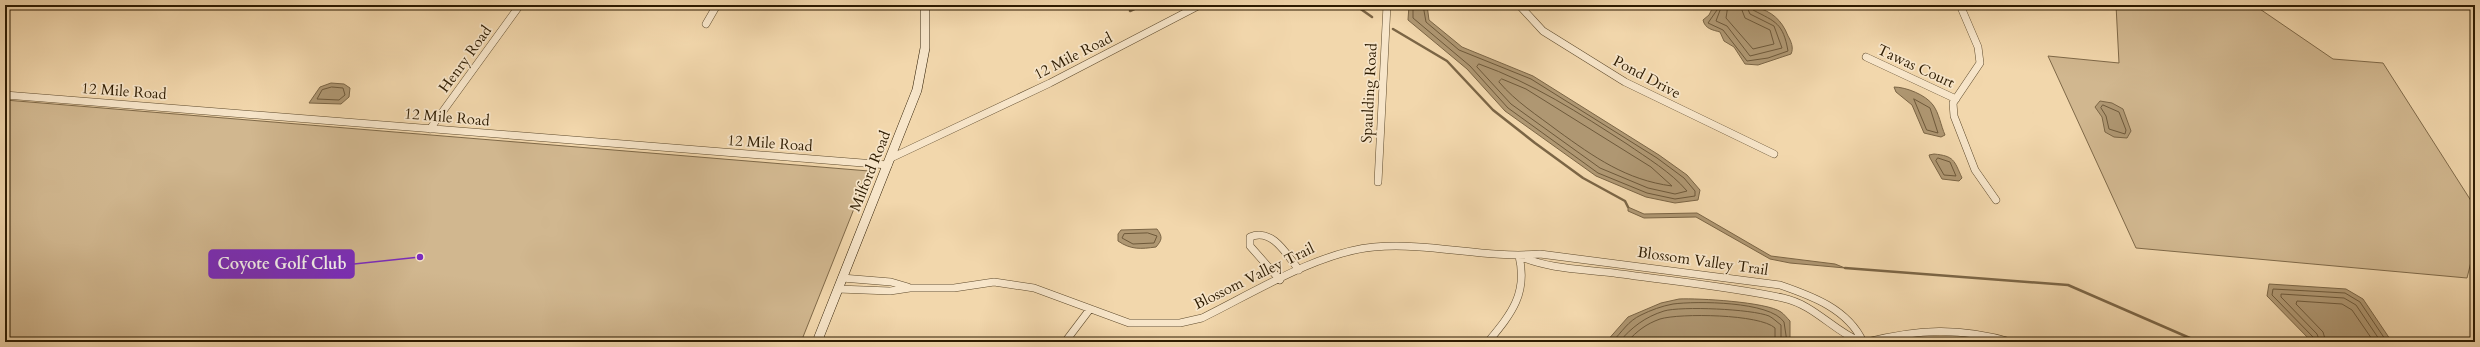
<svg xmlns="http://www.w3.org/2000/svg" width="2480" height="347" viewBox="0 0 2480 347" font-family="Cardo,serif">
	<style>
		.green { fill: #d1b78f; stroke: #7f6948 }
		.water { fill: #af9772; stroke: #7b6545 }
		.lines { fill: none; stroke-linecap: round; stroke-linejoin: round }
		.shore { stroke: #6e593a; stroke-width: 1 }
		.stream { stroke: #7b6545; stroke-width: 2.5 }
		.street-casing { stroke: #5e4a2c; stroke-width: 8 }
		.secondary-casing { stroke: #2d1b01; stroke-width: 10 }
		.street { stroke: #f7e5c9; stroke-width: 7 }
		.secondary { stroke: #f7e5c9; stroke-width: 9 }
		.labels { text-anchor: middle; stroke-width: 3.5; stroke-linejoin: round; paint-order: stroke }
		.street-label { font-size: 15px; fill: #2d1b01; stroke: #f7e5c9 }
		.leader { fill: none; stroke: #7b2cbf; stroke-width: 1.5 }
		.callout-dot { fill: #7b2cbf; stroke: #f7e5c9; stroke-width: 1.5 }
		.callout { fill: #7b2cbf; stroke: #7b2cbf; stroke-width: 1.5 }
		.callout-label { font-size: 16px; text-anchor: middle; font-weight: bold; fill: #fff }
	</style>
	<rect width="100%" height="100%" fill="#f2d7ac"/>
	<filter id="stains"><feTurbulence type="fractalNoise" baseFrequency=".005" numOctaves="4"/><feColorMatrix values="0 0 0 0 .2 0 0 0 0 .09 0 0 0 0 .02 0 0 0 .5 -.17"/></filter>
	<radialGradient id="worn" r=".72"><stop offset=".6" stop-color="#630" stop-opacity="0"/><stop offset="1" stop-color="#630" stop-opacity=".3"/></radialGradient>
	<path class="green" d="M 2116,5 L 2254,5 L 2333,59 L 2383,63 L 2475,207 L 2475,246 L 2467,278 L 2136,248 L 2048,56 L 2119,63 Z
		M 5,100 L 869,171 L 801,342 L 5,342 Z"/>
	<path class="water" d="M 1409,5 L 1427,5 L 1429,20 L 1462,47 L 1533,76 L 1659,155 L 1687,175 L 1700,190 L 1698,200 L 1675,203 L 1646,197 L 1596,176 L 1505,111 L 1467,69 L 1408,20 Z
		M 1714,5 C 1744,5 1775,2 1788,36 C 1791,41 1794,48 1791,54 L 1758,65 L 1745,64 L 1734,47 L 1724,41 L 1720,32 C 1713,30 1705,29 1703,20 L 1709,15 Z
		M 331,83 L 344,84 L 350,88 L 349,97 L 341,104 L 309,103 L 320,87 Z
		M 1894,87 C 1906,87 1926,95 1933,105 C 1939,113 1941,126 1945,135 L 1941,137 L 1924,133 L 1912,105 L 1896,92 Z
		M 2100,101 L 2112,103 L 2123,109 L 2131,131 L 2127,138 L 2114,137 L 2105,132 L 2102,117 L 2095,107 Z
		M 1934,154 C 1954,156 1954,160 1962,178 L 1959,181 L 1942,179 L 1930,158 L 1929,155 Z
		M 1628,207 L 1644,214 L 1697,213 L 1771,256 L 1835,264 L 1845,268 L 1790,263 L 1770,259 L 1696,217 L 1644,218 L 1628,211 Z
		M 1157,229 C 1163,237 1162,240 1156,247 C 1141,249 1131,250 1118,241 L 1118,234 L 1121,230 Z
		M 2269,284 L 2346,289 L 2363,299 L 2392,342 L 2312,342 L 2267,296 Z
		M 1679,299 C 1698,298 1767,302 1781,312 C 1784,314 1787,318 1790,321 L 1790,342 L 1606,342 L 1628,317 L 1661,303 Z"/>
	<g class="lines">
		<path class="shore" d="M 1413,5 L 1413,18 L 1470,66 L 1508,108 L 1598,173 L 1647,193 L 1675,199 L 1695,196 L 1695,191 L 1684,178 L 1657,158 L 1531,79 L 1459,50 L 1426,22 L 1423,5
			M 1717,5 L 1717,10 L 1708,23 L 1723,30 L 1747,61 L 1768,58 L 1788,51 C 1783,23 1776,22 1753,10 L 1751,5
			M 1722,5 L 1716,21 L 1727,26 L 1750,56 L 1782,48 L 1774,26 L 1750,14 L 1746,5
			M 1728,5 L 1726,18 L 1753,49 L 1774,44 L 1770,30 L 1745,18 L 1740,5
			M 1479,64 C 1533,83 1579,113 1627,144 C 1647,158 1671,172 1687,191 L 1675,194 L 1648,188 L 1600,168 L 1511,104 L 1477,67 Z
			M 1502,79 L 1526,89 L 1651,167 L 1672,186 C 1626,180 1594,157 1558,131 C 1537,115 1516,102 1499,82 Z
			M 332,87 L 343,88 L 345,95 L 339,100 L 317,99 L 322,90 Z
			M 1914,99 L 1930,108 L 1938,133 L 1927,130 Z
			M 2103,105 L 2119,112 L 2126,130 L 2125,134 L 2109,129 L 2106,116 L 2101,108 Z
			M 1938,158 L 1950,162 L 1956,176 L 1944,175 L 1936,161 Z
			M 1148,233 L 1157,236 L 1154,243 L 1133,244 L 1122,238 L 1124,234 Z
			M 1612,342 C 1622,332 1628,321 1641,315 C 1651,310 1662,306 1673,304 C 1696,301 1770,301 1784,322 L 1787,342
			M 1619,342 C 1632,327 1645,317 1664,311 C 1681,306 1752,309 1769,316 C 1773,318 1777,322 1781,325 L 1781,342
			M 1627,342 C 1637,331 1646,324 1660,319 C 1680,313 1760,314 1775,328 L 1775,342
			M 2315,342 L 2314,338 L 2272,295 L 2273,289 L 2345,293 L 2360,302 L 2387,342
			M 2320,342 L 2317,334 L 2281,297 L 2281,294 L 2344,298 L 2356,305 L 2381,342
			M 2326,342 L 2323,332 L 2296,304 L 2297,301 L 2342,304 L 2352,310 L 2374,342"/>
		<path class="stream" d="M 1355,5 L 1372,17
			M 1130,11 L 1143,5
			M 1393,29 L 1447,61 L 1493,110 L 1535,143 L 1583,178 L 1625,201 L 1628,207
			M 1845,268 L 2068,285 L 2199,342"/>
		<defs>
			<path id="street" d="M 1519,5 L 1543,31 L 1625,82 L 1774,154
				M 1960,5 L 1978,47 L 1980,63 L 1953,103 L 1954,116 L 1975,170 L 1996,200
				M 706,24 L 717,5
				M 1866,57 L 1956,99
				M 5,95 L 888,165
				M 430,129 L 520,5
				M 891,158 L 1050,83 L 1200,5
				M 1378,182 L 1387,5
				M 1519,256 C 1549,269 1581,269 1614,273 C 1670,281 1727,286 1783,298 C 1815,305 1832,330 1861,342
				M 842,278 L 891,282 L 908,287
				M 1280,280 L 1250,246 L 1250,237 C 1272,227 1287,255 1299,270
				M 838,289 L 890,291 L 910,288 L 954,288 L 994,282 L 1034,288 L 1129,323 L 1180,323 L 1202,318 C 1253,293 1318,252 1374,247 C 1430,242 1485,259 1540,254 L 1780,285 C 1812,296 1848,309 1863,342
				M 1065,342 L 1090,309
				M 1488,342 C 1511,314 1528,294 1519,256
				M 1867,342 C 1919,329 1959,327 2011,342"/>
			<path id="secondary" d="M 817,342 L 917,90 L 925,48 L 925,5"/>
		</defs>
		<use href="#street" class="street-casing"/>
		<use href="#secondary" class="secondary-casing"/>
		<use href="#street" class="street"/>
		<use href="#secondary" class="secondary"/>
	</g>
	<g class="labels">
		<g class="street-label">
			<text transform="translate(1073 56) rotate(-27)" y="5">12 Mile Road</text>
			<text transform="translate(465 59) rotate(-54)" y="5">Henry Road</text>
			<text transform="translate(1916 66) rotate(25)" y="5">Tawas Court</text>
			<text transform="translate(1647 77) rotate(28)" y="5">Pond Drive</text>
			<text transform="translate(124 91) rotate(4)" y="5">12 Mile Road</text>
			<text transform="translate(1369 93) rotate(-87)" y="5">Spaulding Road</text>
			<text transform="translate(447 117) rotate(5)" y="5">12 Mile Road</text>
			<text transform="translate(770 143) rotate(4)" y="5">12 Mile Road</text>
			<text transform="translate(870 171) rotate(-68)" y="5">Milford Road</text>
			<text transform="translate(1703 261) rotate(8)" y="5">Blossom Valley Trail</text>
			<text transform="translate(1254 276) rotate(-26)" y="5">Blossom Valley Trail</text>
		</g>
	</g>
	<path class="leader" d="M420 257L354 264"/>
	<circle class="callout-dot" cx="420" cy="257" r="4"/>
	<rect class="callout" x="209" y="250" width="145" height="28" rx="4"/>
	<g class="callout-label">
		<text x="282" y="269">Coyote Golf Club</text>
	</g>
	<rect width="2480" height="347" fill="none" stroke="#f2d7ac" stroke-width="20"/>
	<rect x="6" y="6" width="2468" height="335" fill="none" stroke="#2d1b01" stroke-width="2"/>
	<rect x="10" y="10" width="2460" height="327" fill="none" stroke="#2d1b01"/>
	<rect width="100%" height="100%" filter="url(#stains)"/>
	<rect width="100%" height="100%" fill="url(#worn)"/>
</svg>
